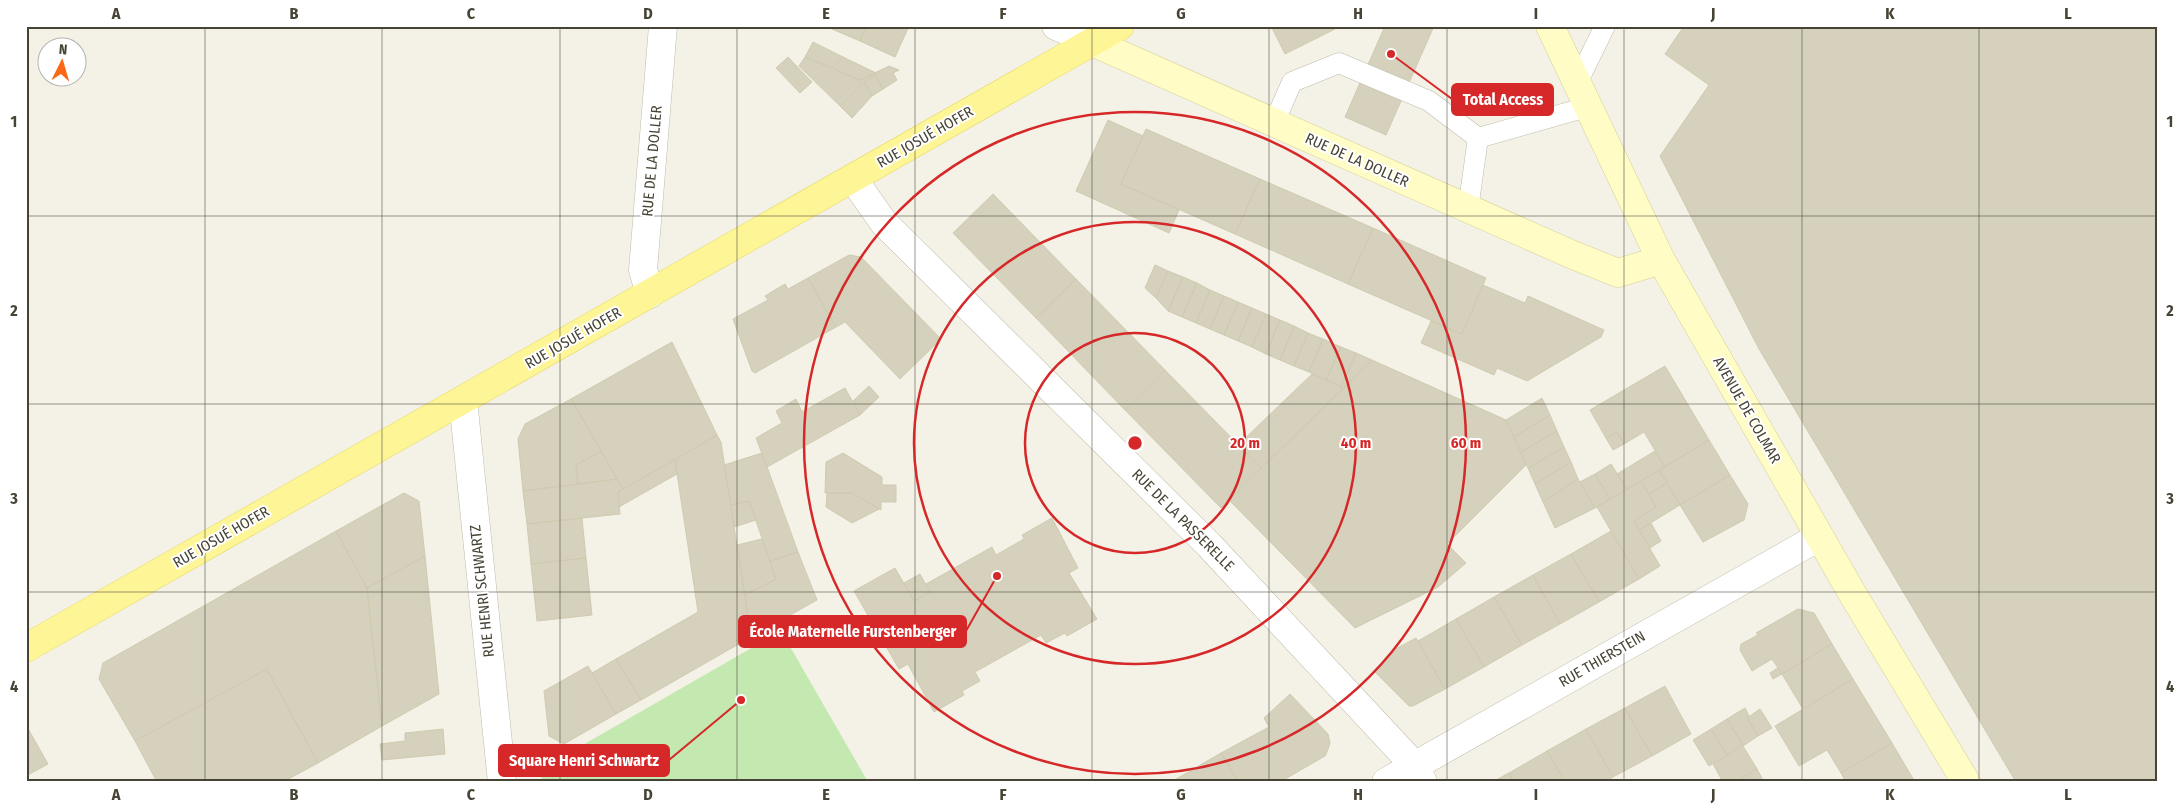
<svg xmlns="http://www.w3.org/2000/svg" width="2184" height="808" viewBox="0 0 2184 808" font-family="'Fira Sans Condensed',sans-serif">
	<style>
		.green { fill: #c3e8b0 }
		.building { fill: #d5d1bc; stroke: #d0cab0 }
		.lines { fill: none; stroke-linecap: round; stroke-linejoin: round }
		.service-casing { stroke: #bfbcaa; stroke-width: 21 }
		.minor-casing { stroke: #bfbcaa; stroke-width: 29 }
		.secondary-casing { stroke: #d4d097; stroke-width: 29 }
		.primary-casing { stroke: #e4d865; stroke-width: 29 }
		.service { stroke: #fff; stroke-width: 20 }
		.minor { stroke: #fff; stroke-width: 28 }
		.secondary { stroke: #fffcc6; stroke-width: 28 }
		.primary { stroke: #fef696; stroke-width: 28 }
		.grid { fill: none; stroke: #474436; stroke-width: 1; stroke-opacity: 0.55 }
		.ring { fill: none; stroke: #d62828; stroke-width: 2.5 }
		.labels { text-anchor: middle; stroke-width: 4; stroke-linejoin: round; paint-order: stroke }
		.street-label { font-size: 15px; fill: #474436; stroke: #fff }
		.centre { fill: #d62828; stroke: #fff; stroke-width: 2.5 }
		.ring-label { font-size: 15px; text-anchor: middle; font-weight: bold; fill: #d62828; stroke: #fff; stroke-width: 4; stroke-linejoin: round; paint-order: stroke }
		.leader { fill: none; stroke: #d62828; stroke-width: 2 }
		.callout-dot { fill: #d62828; stroke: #fff; stroke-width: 2 }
		.callout { fill: #d62828; stroke: #d62828; stroke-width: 2 }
		.callout-label { font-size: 16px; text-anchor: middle; font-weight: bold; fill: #fff }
		.neatline { fill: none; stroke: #474436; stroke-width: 2 }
		.grid-label { font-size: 16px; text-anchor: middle; font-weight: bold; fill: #474436 }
	</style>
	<rect width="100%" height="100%" fill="#f4f2e7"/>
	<path class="green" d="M 781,631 L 868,782 L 542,782 L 541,769 Z"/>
	<path class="building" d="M 825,26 L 866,26 L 860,41 Z
		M 866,26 L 909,26 L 895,57 L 860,41 Z
		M 1271,26 L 1334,26 L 1335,29 L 1285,54 Z
		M 1385,26 L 1434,26 L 1386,135 L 1345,117 Z
		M 1684,26 L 2158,26 L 2158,782 L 2016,782 L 1759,349 L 1660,156 L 1709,85 L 1665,54 Z
		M 813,42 L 843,57 L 832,68 L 805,57 Z
		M 788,57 L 812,82 L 800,93 L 776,68 Z
		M 805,57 L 860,80 L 889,66 L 899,70 L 893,73 L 897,80 L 883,89 L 875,75 L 864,82 L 840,106 L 799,66 Z
		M 843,57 L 876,73 L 860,80 L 832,68 Z
		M 875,75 L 883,89 L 872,96 L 864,82 Z
		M 864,82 L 872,96 L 852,118 L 840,106 Z
		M 1108,120 L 1143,136 L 1121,184 L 1179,210 L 1169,233 L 1076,191 Z
		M 1146,129 L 1260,179 L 1235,234 L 1121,184 Z
		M 1260,179 L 1373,228 L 1348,284 L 1235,234 Z
		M 993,194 L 1076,279 L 1036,318 L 953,233 Z
		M 1373,228 L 1486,278 L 1462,334 L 1348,284 Z
		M 849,255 L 861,257 L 941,339 L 900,379 L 845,322 L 836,327 L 808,278 Z
		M 1155,265 L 1168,271 L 1156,298 L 1145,288 Z
		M 1168,271 L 1183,277 L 1168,311 L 1156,298 Z
		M 1183,277 L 1197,283 L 1182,317 L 1168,311 Z
		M 808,278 L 836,327 L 755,373 L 752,371 L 733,319 L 768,300 L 765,296 L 785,284 L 788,289 Z
		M 1076,279 L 1165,370 L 1125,410 L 1036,318 Z
		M 1197,283 L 1210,290 L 1196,323 L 1182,317 Z
		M 1483,285 L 1525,303 L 1528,296 L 1604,330 L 1601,337 L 1527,381 L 1497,368 L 1494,375 L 1421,343 L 1431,321 L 1462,334 Z
		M 1210,290 L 1224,296 L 1210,329 L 1196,323 Z
		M 1224,296 L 1238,302 L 1224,335 L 1210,329 Z
		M 1238,302 L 1252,308 L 1238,341 L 1224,335 Z
		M 1252,308 L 1266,314 L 1252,347 L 1238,341 Z
		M 1266,314 L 1280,320 L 1266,354 L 1252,347 Z
		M 1280,320 L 1294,326 L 1280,360 L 1266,354 Z
		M 1294,326 L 1308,333 L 1294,366 L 1280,360 Z
		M 1308,333 L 1323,339 L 1309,372 L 1294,366 Z
		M 1323,339 L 1341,347 L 1326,380 L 1309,372 Z
		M 672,342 L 717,435 L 623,489 L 571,399 Z
		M 1341,347 L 1356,353 L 1341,387 L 1326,380 Z
		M 1356,353 L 1372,360 L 1344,388 L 1341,387 Z
		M 1372,360 L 1506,420 L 1526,465 L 1447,544 L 1466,563 L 1438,587 L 1355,628 L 1229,500 Z
		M 1665,366 L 1709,440 L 1665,467 L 1644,432 L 1624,444 L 1617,432 L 1606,438 L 1590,410 Z
		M 1165,370 L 1261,468 L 1221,508 L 1125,410 Z
		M 1312,374 L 1344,388 L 1261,468 L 1238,445 Z
		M 869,386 L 879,397 L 860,415 L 853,401 Z
		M 845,388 L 860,415 L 767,467 L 756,438 L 782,423 L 776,411 L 796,399 L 802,412 Z
		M 1542,398 L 1550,415 L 1514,437 L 1506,420 Z
		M 571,399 L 601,451 L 576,465 L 578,484 L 523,491 L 518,439 L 525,424 Z
		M 1550,415 L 1557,431 L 1521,452 L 1514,437 Z
		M 1557,431 L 1564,447 L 1528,468 L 1521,452 Z
		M 1617,432 L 1624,444 L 1613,450 L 1606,438 Z
		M 717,435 L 721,442 L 751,637 L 641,700 L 616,659 L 698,612 L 675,460 Z
		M 1709,440 L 1730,475 L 1680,505 L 1659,470 Z
		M 1564,447 L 1571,462 L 1535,484 L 1528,468 Z
		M 601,451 L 617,479 L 578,484 L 576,465 Z
		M 1655,451 L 1665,467 L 1627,489 L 1617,474 Z
		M 762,453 L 798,552 L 770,561 L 749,501 L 731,505 L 724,465 Z
		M 843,453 L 882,477 L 882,485 L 896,485 L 896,502 L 881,502 L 881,510 L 852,493 L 825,493 L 826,462 Z
		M 675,460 L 677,474 L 619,507 L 618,492 Z
		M 1571,462 L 1578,479 L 1543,502 L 1535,484 Z
		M 1611,464 L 1627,489 L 1610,499 L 1595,474 Z
		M 1659,470 L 1667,483 L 1649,494 L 1641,481 Z
		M 1595,474 L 1610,499 L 1595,508 L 1580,482 Z
		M 1730,475 L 1748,504 L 1744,520 L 1703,542 L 1680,505 Z
		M 617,479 L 623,489 L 618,492 L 620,514 L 527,524 L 523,491 Z
		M 1578,479 L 1595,508 L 1555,528 L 1543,502 Z
		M 1641,481 L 1656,507 L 1634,521 L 1660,566 L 1639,579 L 1597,507 Z
		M 1667,483 L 1680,505 L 1639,530 L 1634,521 L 1656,507 L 1649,494 Z
		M 404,493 L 419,501 L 425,556 L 367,588 L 336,531 Z
		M 827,493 L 852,493 L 879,509 L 852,523 L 826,507 Z
		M 749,501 L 756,520 L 734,527 L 731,505 Z
		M 582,518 L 586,558 L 531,564 L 527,524 Z
		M 1052,518 L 1078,568 L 1069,573 L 1097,619 L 1067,636 L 1065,633 L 1046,643 L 1041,635 L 975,672 L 980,681 L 962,691 L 964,695 L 934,712 L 908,664 L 899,669 L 854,591 L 895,568 L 914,601 L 930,592 L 926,584 L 992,547 L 996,555 L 1024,539 L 1022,535 Z
		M 1651,523 L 1661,541 L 1650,548 L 1639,530 Z
		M 336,531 L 367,588 L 382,726 L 318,763 L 267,669 L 135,741 L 99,679 L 103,663 Z
		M 1611,531 L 1639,579 L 1599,602 L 1571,554 Z
		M 762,539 L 776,579 L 745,595 L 737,545 Z
		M 798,552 L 817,600 L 751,637 L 745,595 L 776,579 L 770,561 Z
		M 1571,554 L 1599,602 L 1560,624 L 1533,575 Z
		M 425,556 L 439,694 L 382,726 L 367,588 Z
		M 586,558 L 592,615 L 537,621 L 531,564 Z
		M 920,574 L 930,592 L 914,601 L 904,583 Z
		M 1533,575 L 1560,624 L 1522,645 L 1494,597 Z
		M 1494,597 L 1522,645 L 1484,667 L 1456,619 Z
		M 1798,609 L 1814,613 L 1832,644 L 1782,674 L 1772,659 L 1752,671 L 1740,650 L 1741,644 L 1758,635 L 1756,633 Z
		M 1456,619 L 1484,667 L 1445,689 L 1418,641 Z
		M 1416,638 L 1445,689 L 1413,706 L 1409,706 L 1374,671 L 1394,650 Z
		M 1832,644 L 1853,679 L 1803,709 L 1782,674 Z
		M 616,659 L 641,700 L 616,714 L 592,673 Z
		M 588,666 L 616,714 L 564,744 L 549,736 L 544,691 Z
		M 1778,668 L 1782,674 L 1773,679 L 1770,673 Z
		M 267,669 L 318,763 L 283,782 L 157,782 L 135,741 Z
		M 1853,679 L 1892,743 L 1841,773 L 1827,750 L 1799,766 L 1775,726 Z
		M 1665,686 L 1691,734 L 1652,756 L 1625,708 Z
		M 1290,694 L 1328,734 L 1330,743 L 1327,752 L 1325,756 L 1280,782 L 1238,782 L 1221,753 L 1269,727 L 1264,718 Z
		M 1625,708 L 1652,756 L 1613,777 L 1586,729 Z
		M 1745,708 L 1749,716 L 1747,718 L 1758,736 L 1743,746 L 1727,719 Z
		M 1760,709 L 1772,728 L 1758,736 L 1747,718 Z
		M 1727,719 L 1743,745 L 1727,755 L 1711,729 Z
		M 26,725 L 48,764 L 26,776 Z
		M 443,729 L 445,754 L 382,760 L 380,744 L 405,741 L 405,733 Z
		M 1586,729 L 1613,777 L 1605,782 L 1565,782 L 1547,751 Z
		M 1711,729 L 1727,755 L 1709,766 L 1693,740 Z
		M 1892,743 L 1915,782 L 1846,782 L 1841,773 Z
		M 1743,746 L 1757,769 L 1735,782 L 1723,782 L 1713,764 Z
		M 1547,751 L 1565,782 L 1514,782 L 1509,773 Z
		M 1221,753 L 1238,782 L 1171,782 Z
		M 1757,769 L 1764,782 L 1735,782 Z
		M 1509,773 L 1514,782 L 1492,782 L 1494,781 Z"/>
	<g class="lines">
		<defs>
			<path id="service" d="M 1576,85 L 1605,26
				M 1274,123 L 1292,82 L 1339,63 L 1429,101 L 1478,138 L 1468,209
				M 1478,138 L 1587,107"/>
			<path id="minor" d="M 1056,26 L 1092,42
				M 853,179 L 884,223 L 1209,545 L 1414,765 L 1423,782
				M 650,294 L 643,270 L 663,26
				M 463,400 L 502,782
				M 1386,782 L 1819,537"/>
			<path id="secondary" d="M 1550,26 L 1661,260 L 1852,593 L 1966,782
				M 1092,42 L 1573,255 L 1618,273 L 1661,260"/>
			<path id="primary" d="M 26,648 L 1120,26"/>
		</defs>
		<use href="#service" class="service-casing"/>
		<use href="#minor" class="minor-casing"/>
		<use href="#secondary" class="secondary-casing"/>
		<use href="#primary" class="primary-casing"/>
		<use href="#service" class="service"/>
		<use href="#minor" class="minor"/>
		<use href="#secondary" class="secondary"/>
		<use href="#primary" class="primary"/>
	</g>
	<path class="grid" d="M 205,26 L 205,782M 382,26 L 382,782M 560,26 L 560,782M 737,26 L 737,782M 915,26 L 915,782M 1092,26 L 1092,782M 1269,26 L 1269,782M 1447,26 L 1447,782M 1624,26 L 1624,782M 1802,26 L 1802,782M 1979,26 L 1979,782M 26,216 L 2158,216M 26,404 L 2158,404M 26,592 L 2158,592"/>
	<g class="ring">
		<circle cx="1135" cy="443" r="110"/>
		<circle cx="1135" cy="443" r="221"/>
		<circle cx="1135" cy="443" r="331"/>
	</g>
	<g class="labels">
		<g class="street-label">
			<text transform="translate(925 137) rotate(-30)" y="5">RUE JOSUÉ HOFER</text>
			<text transform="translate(1357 160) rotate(24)" y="5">RUE DE LA DOLLER</text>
			<text transform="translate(652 161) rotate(-85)" y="5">RUE DE LA DOLLER</text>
			<text transform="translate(573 338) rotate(-30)" y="5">RUE JOSUÉ HOFER</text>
			<text transform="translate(1747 410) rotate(60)" y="5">AVENUE DE COLMAR</text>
			<text transform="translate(1183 520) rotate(45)" y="5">RUE DE LA PASSERELLE</text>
			<text transform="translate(221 537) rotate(-30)" y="5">RUE JOSUÉ HOFER</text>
			<text transform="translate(482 591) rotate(-96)" y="5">RUE HENRI SCHWARTZ</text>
			<text transform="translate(1602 659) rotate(-30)" y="5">RUE THIERSTEIN</text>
		</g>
	</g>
	<circle cx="1135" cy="443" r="8" class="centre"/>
	<g class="ring-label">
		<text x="1245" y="448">20 m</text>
		<text x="1356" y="448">40 m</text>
		<text x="1466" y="448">60 m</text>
	</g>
	<path class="leader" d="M1391 54L1452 99M997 576L966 631M741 700L669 760"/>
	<g class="callout-dot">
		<circle cx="1391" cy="54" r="5"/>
		<circle cx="997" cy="576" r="5"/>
		<circle cx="741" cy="700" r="5"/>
	</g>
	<g class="callout">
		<rect x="1452" y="84" width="101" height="31" rx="5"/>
		<rect x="739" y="616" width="227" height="31" rx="5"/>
		<rect x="499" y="745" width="170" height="31" rx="5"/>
	</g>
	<g class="callout-label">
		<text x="1503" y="105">Total Access</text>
		<text x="853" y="637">École Maternelle Furstenberger</text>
		<text x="584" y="766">Square Henri Schwartz</text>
	</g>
	<rect width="2184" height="808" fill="none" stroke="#ffffff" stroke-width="55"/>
	<g transform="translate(62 62) rotate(5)"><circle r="24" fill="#ffffff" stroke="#b5b4af"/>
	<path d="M0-4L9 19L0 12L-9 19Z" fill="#fa6717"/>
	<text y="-8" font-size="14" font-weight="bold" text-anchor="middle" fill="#474436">N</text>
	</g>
	<rect x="28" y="28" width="2128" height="752" class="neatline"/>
	<g class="grid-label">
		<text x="116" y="19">A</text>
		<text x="294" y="19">B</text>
		<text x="471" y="19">C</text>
		<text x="648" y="19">D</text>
		<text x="826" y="19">E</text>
		<text x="1003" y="19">F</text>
		<text x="1181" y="19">G</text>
		<text x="1358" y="19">H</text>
		<text x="1536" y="19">I</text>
		<text x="1713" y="19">J</text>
		<text x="1890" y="19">K</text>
		<text x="2068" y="19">L</text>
		<text x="14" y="127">1</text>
		<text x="2170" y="127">1</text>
		<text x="14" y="316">2</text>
		<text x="2170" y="316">2</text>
		<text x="14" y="504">3</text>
		<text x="2170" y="504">3</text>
		<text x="14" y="692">4</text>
		<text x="2170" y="692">4</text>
		<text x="116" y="800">A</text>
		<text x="294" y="800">B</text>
		<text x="471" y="800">C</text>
		<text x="648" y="800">D</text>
		<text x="826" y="800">E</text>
		<text x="1003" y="800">F</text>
		<text x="1181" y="800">G</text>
		<text x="1358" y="800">H</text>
		<text x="1536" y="800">I</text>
		<text x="1713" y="800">J</text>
		<text x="1890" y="800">K</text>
		<text x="2068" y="800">L</text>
	</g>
</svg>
